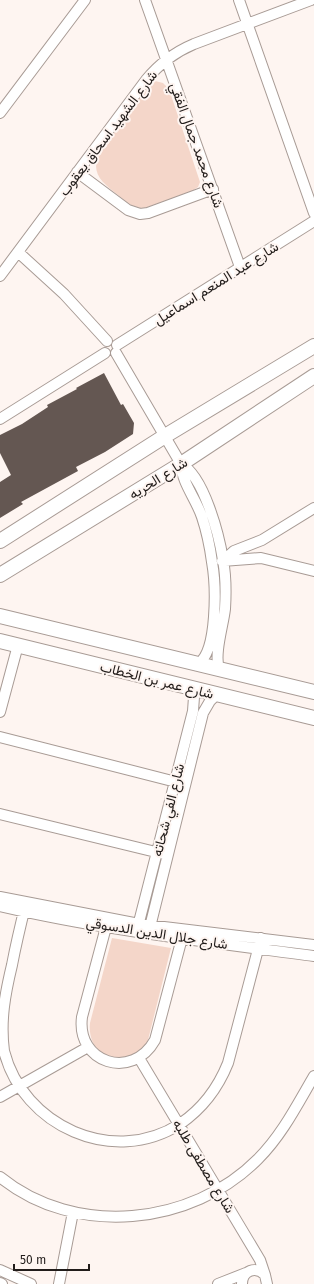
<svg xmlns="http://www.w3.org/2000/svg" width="314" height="1284" viewBox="0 0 314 1284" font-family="'Fira Sans',Vazirmatn,sans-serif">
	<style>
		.green { fill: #f4d6c9 }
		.building { fill: #645752 }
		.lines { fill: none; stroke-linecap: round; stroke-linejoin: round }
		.street-casing { stroke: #a89b95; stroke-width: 12 }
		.secondary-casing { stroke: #a89b95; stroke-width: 16 }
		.street { stroke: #fff; stroke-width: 10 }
		.secondary { stroke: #fff; stroke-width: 14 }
		.labels { text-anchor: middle; stroke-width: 4; stroke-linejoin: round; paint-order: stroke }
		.street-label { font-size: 14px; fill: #211c1a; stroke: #fef5f1 }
	</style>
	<rect width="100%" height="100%" fill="#fef5f1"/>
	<path class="green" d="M 155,81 L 163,83 L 169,89 L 200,182 L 198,187 L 192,191 L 145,208 C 134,209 126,202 118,195 C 101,182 88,171 102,150 L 148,86 Z
		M 112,938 L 171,948 L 148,1040 C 131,1073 86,1060 90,1023 Z"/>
	<path class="building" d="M 104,373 L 121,405 L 123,404 L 134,423 L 133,434 L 105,452 L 76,467 L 78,471 L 21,502 L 23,504 L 0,518 L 0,482 L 11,475 L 0,453 L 0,435 L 22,424 L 48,407 L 47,405 L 77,389 L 76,388 Z"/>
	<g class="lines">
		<defs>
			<path id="street" d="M 145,0 L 240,267
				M 239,0 L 314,213
				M 0,113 L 85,0
				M 77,172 L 128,210 L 140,214 L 148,213 L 213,189
				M 18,252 L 64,294 L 107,341
				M 0,276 L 146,80 C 159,64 175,52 194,44 L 311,0
				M 117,345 L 314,221
				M 116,353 L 181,464 C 182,483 196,499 202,517 C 207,532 210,547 212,562 C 216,585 218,651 198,664
				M 0,419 L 105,353
				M 181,464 C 204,476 219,535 223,560 C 226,576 226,593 225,609 C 223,626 214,654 219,669
				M 222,561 L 261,558 L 314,571
				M 223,561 L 234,551 L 262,540 L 314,508
				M 0,712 L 18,645
				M 0,737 L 180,783
				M 0,814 L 164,854
				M 0,897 L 139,924 L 314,945
				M 26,903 C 21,923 16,944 12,965 C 5,994 0,1021 4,1051 C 23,1126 113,1167 180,1124 C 202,1109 218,1088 228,1063 L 261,938
				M 0,906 C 103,930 209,942 314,956
				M 106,927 L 82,1017 C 76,1063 132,1081 155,1040 L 182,938
				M 137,930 L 193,711 L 194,697 L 190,688
				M 149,931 L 203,713 L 210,701 L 217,694
				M 139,1058 L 260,1260 L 265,1275
				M 0,1097 L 88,1047
				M 0,1177 C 75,1238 192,1226 258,1159 C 282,1135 297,1105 314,1076
				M 0,1270 L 31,1284
				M 0,1283 L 2,1284
				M 59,1284 L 73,1212
				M 218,1284 L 246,1273
				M 242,1284 C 242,1270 256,1266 265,1275 L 267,1284"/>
			<path id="secondary" d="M 0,541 L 165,436 L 314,346
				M 0,575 L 181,464 L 314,376
				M 0,616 L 314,692
				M 0,641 L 314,718"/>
		</defs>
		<use href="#street" class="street-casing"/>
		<use href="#secondary" class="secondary-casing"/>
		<use href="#street" class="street"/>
		<use href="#secondary" class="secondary"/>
	</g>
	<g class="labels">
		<g class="street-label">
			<text transform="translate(108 133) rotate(-53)" y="5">شارع الشهيد اسحاق يعقوب</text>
			<text transform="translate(197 145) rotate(70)" y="5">شارع محمد جمال الفقي</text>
			<text transform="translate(216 283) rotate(-32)" y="5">شارع عبد المنعم اسماعيل</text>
			<text transform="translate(158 478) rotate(-32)" y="5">شارع الحريه</text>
			<text transform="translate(157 680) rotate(14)" y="5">شارع عمر بن الخطاب</text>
			<text transform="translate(168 810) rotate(-76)" y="5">شارع الفي شحاته</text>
			<text transform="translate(157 933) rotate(9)" y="5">شارع جلال الدين الدسوقي</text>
			<text transform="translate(204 1166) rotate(59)" y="5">شارع مصطفى طلبه</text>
		</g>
	</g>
	<path d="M14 1264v6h75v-6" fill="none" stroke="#211c1a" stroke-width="2"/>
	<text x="20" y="1264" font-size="12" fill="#211c1a" stroke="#fef5f1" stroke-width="3" paint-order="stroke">50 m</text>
</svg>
